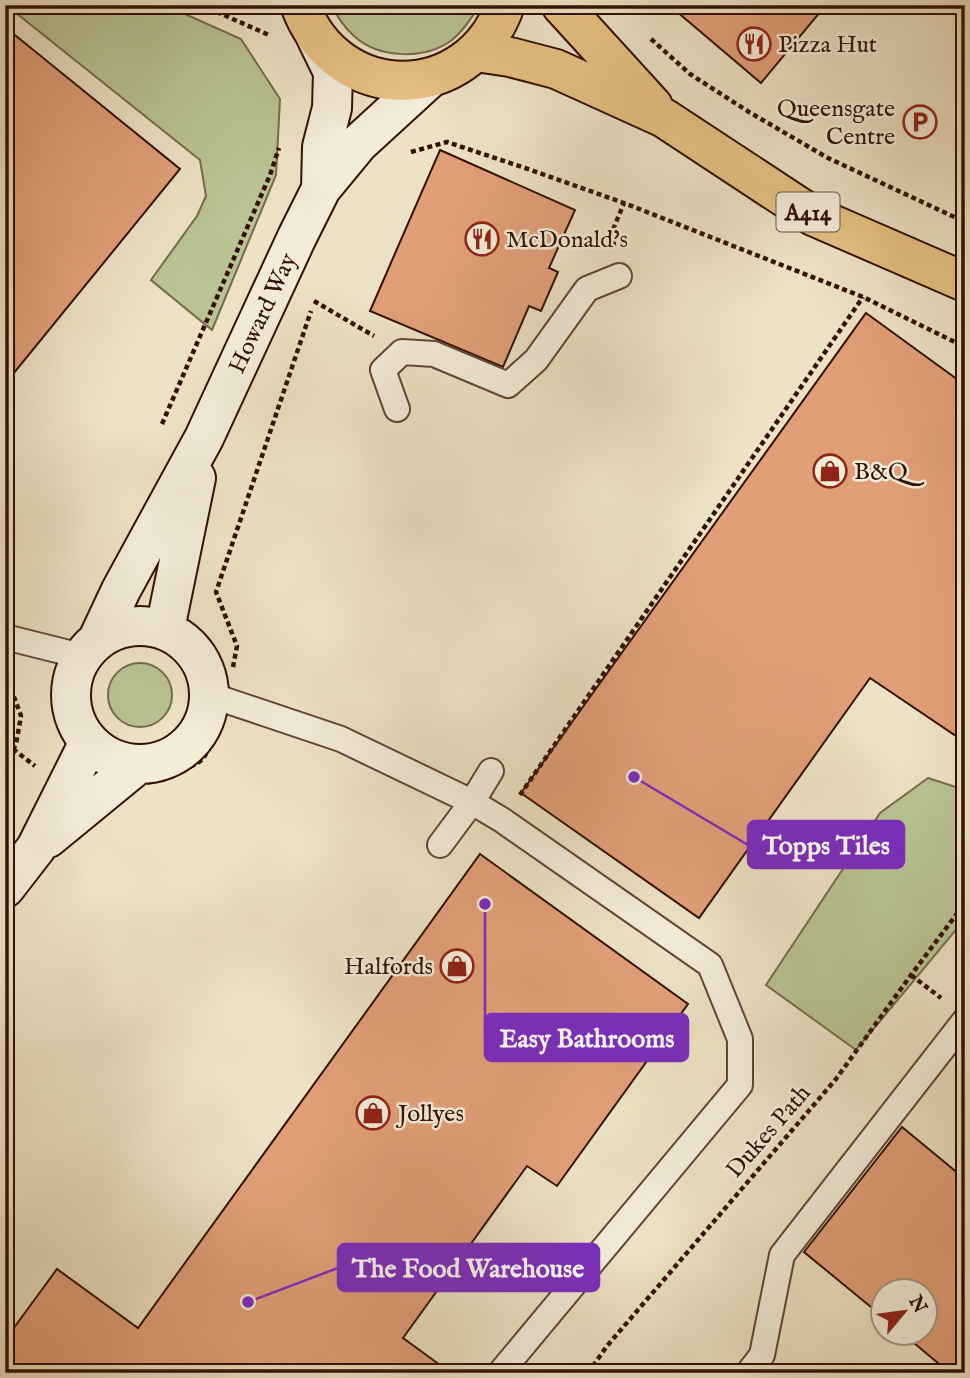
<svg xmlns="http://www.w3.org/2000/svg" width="970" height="1378" viewBox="0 0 970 1378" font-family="'IM FELL English',serif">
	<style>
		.green { fill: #b9c393; stroke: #766a4b; stroke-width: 2 }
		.building { fill: #e19f78; stroke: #321103; stroke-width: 2 }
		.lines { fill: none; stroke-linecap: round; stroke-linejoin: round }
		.lane-casing { stroke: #614533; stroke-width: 28 }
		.secondary-casing { stroke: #321103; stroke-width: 42 }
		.highway-casing { stroke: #321103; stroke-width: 42 }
		.path { stroke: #321103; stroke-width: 4.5; stroke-dasharray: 5 3.5; stroke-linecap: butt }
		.lane { stroke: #f3ecd9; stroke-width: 24 }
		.secondary { stroke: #f3ecd9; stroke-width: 38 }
		.highway { stroke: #e6c182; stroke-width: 38 }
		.labels { text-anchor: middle; stroke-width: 5; stroke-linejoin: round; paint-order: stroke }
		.shield { fill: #f3ecd9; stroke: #6c5343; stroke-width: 2 }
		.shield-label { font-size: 23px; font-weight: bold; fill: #321103 }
		.poi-label { font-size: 24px; fill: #321103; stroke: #f3ecd9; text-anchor: start }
		.street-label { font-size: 24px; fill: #321103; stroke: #f3ecd9 }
		.leader { fill: none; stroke: #7b2cbf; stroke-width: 2.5 }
		.callout-dot { fill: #7b2cbf; stroke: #f3ecd9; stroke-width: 2.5 }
		.callout { fill: #7b2cbf; stroke: #7b2cbf; stroke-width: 2.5 }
		.callout-label { font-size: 26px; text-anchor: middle; font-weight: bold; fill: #fff }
	</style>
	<rect width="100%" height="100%" fill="#ede2c4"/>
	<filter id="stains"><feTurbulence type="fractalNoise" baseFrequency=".00286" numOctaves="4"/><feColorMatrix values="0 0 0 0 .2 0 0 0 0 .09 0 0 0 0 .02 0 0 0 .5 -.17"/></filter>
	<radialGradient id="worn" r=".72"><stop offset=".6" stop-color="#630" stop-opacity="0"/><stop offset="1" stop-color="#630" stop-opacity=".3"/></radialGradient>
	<path class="green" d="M 6,5 L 165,5 L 241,39 L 280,99 L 276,175 L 212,330 L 151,280 L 197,216 L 206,196 L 200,160 Z
		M 332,5 L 479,5 C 472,18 464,30 452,40 C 425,60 379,59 354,36 C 344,27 337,17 332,5 Z
		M108 695a32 32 0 1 1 64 0a32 32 0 1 1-64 0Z
		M 928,778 L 965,790 L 965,919 L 856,1050 L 766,985 L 880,813 Z"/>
	<path class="building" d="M 669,5 L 826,5 L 761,83 Z
		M 5,27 L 180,169 L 5,384 Z
		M 440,150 L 575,210 L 549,268 L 558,272 L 541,311 L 529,306 L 503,367 L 370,311 Z
		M 866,313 L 965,385 L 965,742 L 870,678 L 699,918 L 521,793 Z
		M 480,854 L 688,1004 L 557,1186 L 527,1166 L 403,1338 L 451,1373 L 5,1373 L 5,1340 L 57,1269 L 138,1328 Z
		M 902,1127 L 965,1179 L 965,1373 L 950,1373 L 902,1333 L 925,1333 L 925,1291 L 883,1291 L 883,1317 L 804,1252 Z"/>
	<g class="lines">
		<defs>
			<path id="lane" d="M 397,409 L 383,370 L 402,352 L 434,354 L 508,385 L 536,360 L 587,289 L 619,276
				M 5,637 L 81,656
				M 210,695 L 341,739 L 472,802 L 502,820 L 710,965 L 740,1039 L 740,1085 L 500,1373
				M 440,845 L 472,802 L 491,771
				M 748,1373 L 762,1355 L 782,1255 L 965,1020"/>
			<path id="secondary" d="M 316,37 L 333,72 L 332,108 L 322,147 L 321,189
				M71 695a69 69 0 1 1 138 0a69 69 0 1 1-138 0Z
				M 165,629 L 196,478
				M 99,637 L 121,590 L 204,438 L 297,237 L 321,189 L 359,143 L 430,78
				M 48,838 L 137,765
				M 5,888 L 36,848 L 89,742"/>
			<path id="highway" d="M 300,5 C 337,106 469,106 505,5
				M 561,5 L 653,106
				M 476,52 L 510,57 L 556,69 L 664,118 L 813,216 L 965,282"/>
		</defs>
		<use href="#lane" class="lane-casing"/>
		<use href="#secondary" class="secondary-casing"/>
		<use href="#highway" class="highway-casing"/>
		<path class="path" d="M 201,5 L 269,35
			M 651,39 L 690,74 L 749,112 L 828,158 L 965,222
			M 411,152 L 447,142 L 525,168 L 624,203 L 863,297 L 965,347
			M 614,246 L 612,232 L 624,203
			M 314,301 L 374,336
			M 162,424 L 270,175 L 279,148
			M 233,667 L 237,646 L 216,592 L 311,311
			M 13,749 L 35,766
			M 5,765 L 16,744 L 21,716 L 9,683 L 13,674
			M 174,772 C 204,763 204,761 215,733
			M 520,795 L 863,297
			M 911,975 L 941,998
			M 588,1373 L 607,1346 L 836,1079 L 911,975 L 965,903"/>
		<use href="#lane" class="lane"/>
		<use href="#secondary" class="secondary"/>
		<use href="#highway" class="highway"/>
	</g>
	<defs>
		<symbol id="restaurant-ring" viewBox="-11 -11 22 22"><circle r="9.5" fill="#f3ecd9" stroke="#8f2418" stroke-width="1.5"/><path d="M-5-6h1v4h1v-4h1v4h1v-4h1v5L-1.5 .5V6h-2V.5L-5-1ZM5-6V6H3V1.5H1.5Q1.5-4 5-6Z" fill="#8f2418"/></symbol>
		<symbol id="parking-ring" viewBox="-11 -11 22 22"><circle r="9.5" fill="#f3ecd9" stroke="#8f2418" stroke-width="1.5"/><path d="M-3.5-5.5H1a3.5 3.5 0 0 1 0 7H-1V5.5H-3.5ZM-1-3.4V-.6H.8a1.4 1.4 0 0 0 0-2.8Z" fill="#8f2418"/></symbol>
		<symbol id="shop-ring" viewBox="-11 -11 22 22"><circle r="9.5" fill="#f3ecd9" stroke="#8f2418" stroke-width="1.5"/><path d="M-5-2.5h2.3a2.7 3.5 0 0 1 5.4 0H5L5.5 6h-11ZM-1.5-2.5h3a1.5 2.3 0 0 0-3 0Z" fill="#8f2418"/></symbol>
	</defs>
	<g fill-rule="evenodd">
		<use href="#restaurant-ring" x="735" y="25" width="38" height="38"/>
		<use href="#parking-ring" x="901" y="103" width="38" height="38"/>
		<use href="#restaurant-ring" x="463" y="220" width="38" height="38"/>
		<use href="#shop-ring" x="811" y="452" width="38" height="38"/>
		<use href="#shop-ring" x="438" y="947" width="38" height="38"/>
		<use href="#shop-ring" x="354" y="1094" width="38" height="38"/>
	</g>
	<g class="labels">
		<rect class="shield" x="776.5" y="192.5" width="63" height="39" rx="5"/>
		<g class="shield-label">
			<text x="808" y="220">A414</text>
		</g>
		<g class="poi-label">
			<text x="778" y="52">Pizza Hut</text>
			<text x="895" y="116" text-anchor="end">Queensgate<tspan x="895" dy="28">Centre</tspan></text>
			<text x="506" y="247">McDonald's</text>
			<text x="854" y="479">B&amp;Q</text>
			<text x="433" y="974" text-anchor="end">Halfords</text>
			<text x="398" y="1121">Jollyes</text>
		</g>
		<g class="street-label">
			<text transform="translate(262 313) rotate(-65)" y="8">Howard Way</text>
			<text transform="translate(768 1131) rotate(-49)" y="8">Dukes Path</text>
		</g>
	</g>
	<path class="leader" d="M634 777L748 845M485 904L485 1038M248 1302L338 1268"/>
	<g class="callout-dot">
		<circle cx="634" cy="777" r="7"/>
		<circle cx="485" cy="904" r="7"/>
		<circle cx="248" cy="1302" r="7"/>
	</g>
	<g class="callout">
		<rect x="748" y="821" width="156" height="47" rx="7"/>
		<rect x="485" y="1014" width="203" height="47" rx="7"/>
		<rect x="338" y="1244" width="261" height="47" rx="7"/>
	</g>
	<g class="callout-label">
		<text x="826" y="854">Topps Tiles</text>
		<text x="587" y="1047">Easy Bathrooms</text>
		<text x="468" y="1277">The Food Warehouse</text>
	</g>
	<rect width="970" height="1378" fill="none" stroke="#ede2c4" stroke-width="28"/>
	<rect x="7" y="7" width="956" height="1364" fill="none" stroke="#321103" stroke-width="3.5"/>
	<rect x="14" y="14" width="942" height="1350" fill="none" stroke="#321103" stroke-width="2"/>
	<g transform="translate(904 1312) rotate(61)"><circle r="33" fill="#f3ecd9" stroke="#a69483" stroke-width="2"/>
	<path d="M0-5L12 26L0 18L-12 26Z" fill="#8f2418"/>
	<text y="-10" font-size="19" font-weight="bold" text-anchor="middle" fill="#321103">N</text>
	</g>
	<rect width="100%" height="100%" filter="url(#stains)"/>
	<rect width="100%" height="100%" fill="url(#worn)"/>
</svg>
